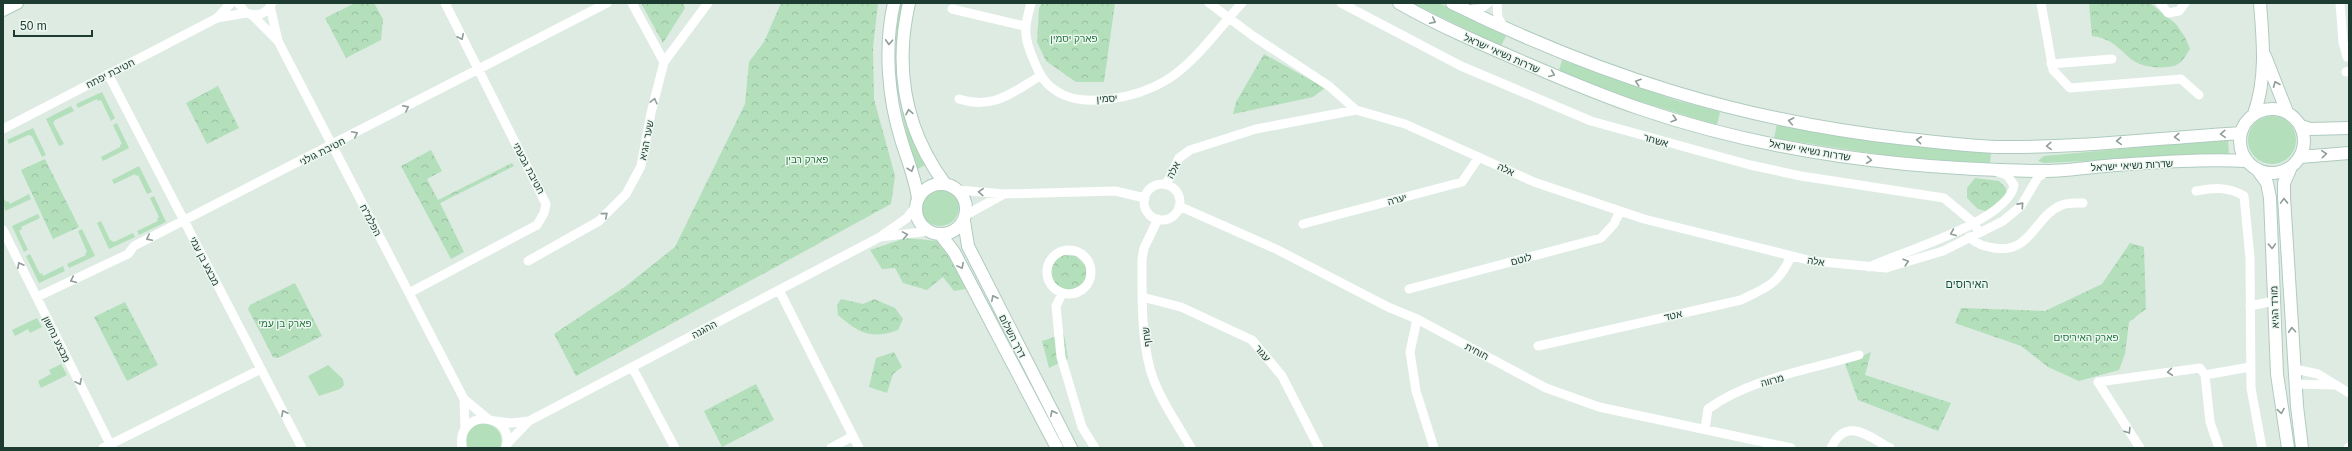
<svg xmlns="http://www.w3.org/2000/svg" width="2352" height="451" viewBox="0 0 2352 451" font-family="Arial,Heebo,sans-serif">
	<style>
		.green { fill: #b3dfbb }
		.park { fill: url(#park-crowns) }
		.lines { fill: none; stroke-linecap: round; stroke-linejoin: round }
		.secondary-casing { stroke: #afcbbf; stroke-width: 14 }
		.street { stroke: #fff; stroke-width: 9 }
		.secondary { stroke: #fff; stroke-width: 12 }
		.oneway { stroke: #8e9d98 }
		.labels { text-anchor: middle; stroke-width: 3; stroke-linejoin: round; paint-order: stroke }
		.park-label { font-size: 10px; fill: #24763d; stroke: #edf7f1 }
		.street-label { font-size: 10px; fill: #1d3b31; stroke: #edf7f1 }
		.neighbourhood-label { font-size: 11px; fill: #184f3d; stroke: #edf7f1 }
	</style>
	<defs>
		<pattern id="park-crowns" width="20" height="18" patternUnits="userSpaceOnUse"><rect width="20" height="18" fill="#b3dfbb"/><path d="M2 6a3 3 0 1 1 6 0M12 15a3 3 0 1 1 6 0" fill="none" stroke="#9ac0a1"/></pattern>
	</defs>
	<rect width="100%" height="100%" fill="#ddebe3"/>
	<path class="green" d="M 900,3 L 904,3 C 902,62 893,112 925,165 L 916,170 C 900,109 889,67 900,3 Z
		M 1412,3 L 1439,3 L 1506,36 L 1501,46 Z
		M 1562,60 L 1675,100 L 1720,112 L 1717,125 L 1638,101 L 1559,71 Z
		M 102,92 L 115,118 L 111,121 L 101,100 L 98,101 L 97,99 L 78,108 L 76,104 Z
		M 71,106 L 74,111 L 55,120 L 53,123 L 64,144 L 59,146 L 46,119 Z
		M2248 140a24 24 0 1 1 48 0a24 24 0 1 1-48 0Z
		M 117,123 L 129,148 L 103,161 L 101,157 L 120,147 L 120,145 L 122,144 L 113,125 Z
		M 1777,124 L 1829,134 L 1991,152 L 1990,164 L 1889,156 L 1774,138 Z
		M 33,128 L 46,155 L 42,157 L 32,136 L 28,135 L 9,144 L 7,140 Z
		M 2228,139 L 2229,154 L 2044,163 L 2038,161 L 2044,156 Z
		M 139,166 L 152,192 L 147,194 L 138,175 L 136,176 L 135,174 L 114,184 L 112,180 Z
		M921 207a19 19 0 1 1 38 0a19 19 0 1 1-38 0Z
		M 29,194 L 31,199 L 5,211 L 3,197 L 6,202 L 8,201 L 10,204 Z
		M 154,196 L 166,222 L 139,235 L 137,231 L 158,221 L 157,219 L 159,217 L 150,198 Z
		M 38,214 L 40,218 L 21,227 L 22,229 L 19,231 L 28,250 L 24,252 L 12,226 Z
		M 101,221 L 110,240 L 114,242 L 133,233 L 135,237 L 109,249 L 97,223 Z
		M 82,229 L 95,256 L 69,268 L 67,264 L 86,255 L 85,253 L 87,252 L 78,231 Z
		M 30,254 L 40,274 L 42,273 L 43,276 L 63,266 L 65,271 L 39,283 L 26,256 Z
		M 37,318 L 42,327 L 30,333 L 28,329 L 15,336 L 12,330 Z
		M 61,364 L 67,375 L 41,388 L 38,381 L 51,374 L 49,370 Z
		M 328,365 L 343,379 L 344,385 L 340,389 L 319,396 L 308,376 Z
		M 480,423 C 494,423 506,433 500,448 L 468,448 C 464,436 469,428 480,423 Z"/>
	<path class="park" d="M 355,3 L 374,3 L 383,19 L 381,40 L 346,58 L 325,18 Z
		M 641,3 L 683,3 L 685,8 L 663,43 Z
		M 781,3 L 878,3 L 873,48 L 874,99 L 895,176 L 891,204 L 576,376 L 554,334 L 626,286 L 675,247 L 745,104 L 749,62 L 764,42 Z
		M 1042,3 L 1115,3 L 1104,82 L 1076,82 L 1046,61 L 1037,42 L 1039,8 Z
		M 2089,3 L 2150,3 L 2176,24 L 2185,37 L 2190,49 C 2187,53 2184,59 2181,62 C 2170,71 2141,68 2131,59 C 2118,48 2111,38 2092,36 Z
		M 1264,54 L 1325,88 L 1313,97 L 1233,114 L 1236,102 Z
		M 218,86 L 239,128 L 207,144 L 186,103 Z
		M 431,150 L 442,171 L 427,179 L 438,200 L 512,163 L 514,166 L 440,203 L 464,252 L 451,259 L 401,166 Z
		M 45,159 L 79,227 L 53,239 L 21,170 Z
		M 1975,178 L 1999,181 L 2006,188 L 2006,198 L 1989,212 L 1978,209 L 1967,198 L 1967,188 Z
		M 906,238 L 937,241 L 958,270 L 966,289 L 954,291 L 943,277 L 927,290 L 903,283 L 895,268 L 882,269 L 870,250 Z
		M 2130,243 L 2144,247 L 2146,309 L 2129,322 L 2125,354 L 2119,370 L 2079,381 L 2048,367 L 2021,346 L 1955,323 L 1961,308 L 2045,311 L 2102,284 Z
		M 1062,255 L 1076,256 L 1086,266 L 1086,281 C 1064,300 1043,287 1054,259 Z
		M 295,283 L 322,336 L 278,358 L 273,357 L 248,309 L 250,305 Z
		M 841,299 L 863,304 L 874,299 L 895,308 L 903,319 L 898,330 C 871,340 859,333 838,315 L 837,305 Z
		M 125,302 L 158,365 L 127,381 L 94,317 Z
		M 1064,334 L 1068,359 L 1049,368 L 1042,341 Z
		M 894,352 L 902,367 L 893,374 L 887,393 L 869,387 L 876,358 Z
		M 1871,352 L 1865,375 L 1951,403 L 1938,431 L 1858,400 L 1845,364 Z
		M 756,384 L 774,420 L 722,447 L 704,411 Z"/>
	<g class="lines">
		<defs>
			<path id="secondary" d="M 894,3 C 884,47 888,97 901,139 C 907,159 915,177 918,198
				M 909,3 C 894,69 905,130 945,184
				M 1399,3 C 1441,27 1486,46 1530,65 C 1567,81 1603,96 1641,109 C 1770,153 1908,170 2045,171 C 2068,171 2092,167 2115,165 C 2159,162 2203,159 2247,161
				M 1452,3 C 1600,76 1742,121 1907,139 C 1936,142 1967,146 1997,147 C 2078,148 2160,138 2241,133
				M 3,10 L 17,3
				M 2265,56 L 2287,112
				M2240 141a32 32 0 1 1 64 0a32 32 0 1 1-64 0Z
				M 2254,114 C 2267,78 2263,40 2260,3
				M 2301,126 L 2310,129 L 2349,128
				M 2300,157 L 2349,153
				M 2291,167 L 2284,183 L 2284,197 L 2297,406 L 2302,448
				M 2257,169 L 2267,183 L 2270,198 L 2277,374 L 2288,448
				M916 209a25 25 0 1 1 50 0a25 25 0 1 1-50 0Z
				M 964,221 L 968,246 L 1071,448
				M 940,234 L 954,252 L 1057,448"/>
		</defs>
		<use href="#secondary" class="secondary-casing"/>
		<path class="street" d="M 238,3 L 246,13 C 258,17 267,14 272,3
			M 632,3 L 664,62
			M 1031,3 C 1024,28 1023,36 1034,61 C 1039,73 1044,83 1055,90 C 1082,110 1138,97 1165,81 C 1194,64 1219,28 1242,3
			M 1209,3 L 1253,36 L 1329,86 L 1356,110
			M 1341,3 L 1461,66 L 1591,121 L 1750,165 L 1801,176 L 1944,198 L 1974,223 L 1979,233
			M 1497,3 L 1498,18 L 1505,28
			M 2041,3 L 2053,70 L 2070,88 L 2181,79 L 2199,95
			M 2160,3 L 2168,13 L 2179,11 L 2185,3
			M 2340,3 L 2343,42 L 2347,57
			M 270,6 L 278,41 L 464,399 L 488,419
			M 952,9 L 1024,26
			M 1468,10 L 1480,9 L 1488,3
			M 252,15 L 277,40
			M 217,18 L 231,3
			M 2051,64 L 2112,59
			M 2346,72 L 2349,71
			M 108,74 L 302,448
			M 959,99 C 993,110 1012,93 1040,76
			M 3,129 L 217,18 L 246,13
			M1144 202a18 18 0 1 1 36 0a18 18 0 1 1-36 0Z
			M 1166,185 L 1179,158 L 1190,150 L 1256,129 L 1356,110 L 1405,124 L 1534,182 L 1644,219 L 1812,261 L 1886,268 L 1943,251 L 2003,221 L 2021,206 L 2038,177 L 2048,171
			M 958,190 L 1004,194 L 1115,191 L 1145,198
			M 2196,191 C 2214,188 2227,186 2244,196 L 2250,258 L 2251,388 L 2262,448
			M 1179,206 L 1276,249 L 1388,307 L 1417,319 L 1546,388 L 1599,407 L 1791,448
			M 966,215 L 1004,194
			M 1158,219 L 1144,248 L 1142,259 C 1142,295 1141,334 1150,369 C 1158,397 1177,423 1191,448
			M 1303,224 L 1462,182 L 1479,157
			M 3,230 L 112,448
			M 880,237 L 930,231
			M 1969,237 C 1978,245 1984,246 1994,248 C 2032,254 2034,216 2062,205 C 2068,202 2077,203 2083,203
			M1047 272a22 22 0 1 1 44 0a22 22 0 1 1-44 0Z
			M 528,261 L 599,221 L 626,194 L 641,166 L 651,113 L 664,62 L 708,3
			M 1869,267 C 1901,252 2009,221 2014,185 L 2007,175 L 1997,172
			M 1409,289 L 1601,238 L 1614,224 L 1620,211
			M 779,290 L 859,448
			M 409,293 L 537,225 L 544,213 L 546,204 L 445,3
			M 1062,294 L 1056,306 L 1061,357 L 1082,427 L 1095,448
			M 37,297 L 128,254 L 134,246 L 607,3
			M 1142,297 L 1181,307 L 1252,340 L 1282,376 L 1319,448
			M 2250,306 L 2274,301
			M 1417,319 L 1410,352 L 1416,391 L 1434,448
			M 1538,346 L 1741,300 C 1767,287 1779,284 1791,256
			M 632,367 L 675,448
			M 2295,369 L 2318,374 L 2349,393
			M 2295,384 L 2334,385
			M 464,399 L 465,429
			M 495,421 L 511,423 L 529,421 L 880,237 L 907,218 L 916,206
			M 1705,429 L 1708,409 C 1751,378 1809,370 1859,355
			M 507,444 L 529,421
			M 103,448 L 261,369
			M 462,448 C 455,408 516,411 506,448
			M 831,448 L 853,436
			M 1831,448 C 1846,416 1868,436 1890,448
			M 2140,448 L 2098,382 L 2200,368 L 2205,375
			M 2219,448 L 2210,422 L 2205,375 L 2250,367
			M 2348,448 L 2349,447"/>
		<use href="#secondary" class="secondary"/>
	</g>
	<defs><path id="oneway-chevron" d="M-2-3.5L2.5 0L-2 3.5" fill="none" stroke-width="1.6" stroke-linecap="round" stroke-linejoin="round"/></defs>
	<g class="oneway">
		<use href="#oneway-chevron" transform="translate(1433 21) rotate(26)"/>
		<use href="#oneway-chevron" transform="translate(461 37) rotate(64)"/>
		<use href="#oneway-chevron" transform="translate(889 42) rotate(93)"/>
		<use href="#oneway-chevron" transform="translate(1552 74) rotate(23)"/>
		<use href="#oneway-chevron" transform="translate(1638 82) rotate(-161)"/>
		<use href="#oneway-chevron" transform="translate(2276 84) rotate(-113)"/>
		<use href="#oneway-chevron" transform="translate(654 101) rotate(-76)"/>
		<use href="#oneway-chevron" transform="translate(406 108) rotate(-27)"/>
		<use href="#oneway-chevron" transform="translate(909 112) rotate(-100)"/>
		<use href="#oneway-chevron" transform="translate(1674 119) rotate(16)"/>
		<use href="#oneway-chevron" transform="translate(1791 121) rotate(-169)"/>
		<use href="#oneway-chevron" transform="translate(355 134) rotate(-27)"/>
		<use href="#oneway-chevron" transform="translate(2223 134) rotate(176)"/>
		<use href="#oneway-chevron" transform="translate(2177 137) rotate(176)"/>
		<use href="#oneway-chevron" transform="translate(1919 140) rotate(-174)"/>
		<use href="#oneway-chevron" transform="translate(2119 141) rotate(176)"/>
		<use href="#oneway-chevron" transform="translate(2049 146) rotate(176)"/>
		<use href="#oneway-chevron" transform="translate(2324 154) rotate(-5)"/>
		<use href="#oneway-chevron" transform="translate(1869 160) rotate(7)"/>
		<use href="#oneway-chevron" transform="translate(911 169) rotate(71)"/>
		<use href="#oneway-chevron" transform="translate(981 192) rotate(-177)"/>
		<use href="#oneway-chevron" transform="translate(2284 201) rotate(-92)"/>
		<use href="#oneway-chevron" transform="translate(2021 205) rotate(-48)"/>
		<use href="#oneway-chevron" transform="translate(605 215) rotate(-40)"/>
		<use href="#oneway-chevron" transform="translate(1953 233) rotate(157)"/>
		<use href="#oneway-chevron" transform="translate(905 235) rotate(-10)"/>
		<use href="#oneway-chevron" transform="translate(149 238) rotate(153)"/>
		<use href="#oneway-chevron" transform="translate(2272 246) rotate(88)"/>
		<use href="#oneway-chevron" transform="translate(1906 262) rotate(-17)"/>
		<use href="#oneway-chevron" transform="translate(20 265) rotate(-117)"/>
		<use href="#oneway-chevron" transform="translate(961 266) rotate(62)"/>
		<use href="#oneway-chevron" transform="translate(73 280) rotate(155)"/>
		<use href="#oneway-chevron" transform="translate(994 298) rotate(-117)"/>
		<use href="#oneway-chevron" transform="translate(2292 330) rotate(-94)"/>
		<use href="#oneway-chevron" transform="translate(2170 372) rotate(173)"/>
		<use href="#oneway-chevron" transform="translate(79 382) rotate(63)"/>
		<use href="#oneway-chevron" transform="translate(2281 411) rotate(81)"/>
		<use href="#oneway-chevron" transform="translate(284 413) rotate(-117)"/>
		<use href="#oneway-chevron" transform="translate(1053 413) rotate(-117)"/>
		<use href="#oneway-chevron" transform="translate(2128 431) rotate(57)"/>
	</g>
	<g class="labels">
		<g class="park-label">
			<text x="1074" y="42">פארק יסמין</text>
			<text x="807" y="163">פארק רבין</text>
			<text x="285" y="327">פארק בן עמי</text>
			<text x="2086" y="341">פארק האיריסים</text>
		</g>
		<g class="street-label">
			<text transform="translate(1502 53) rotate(24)" y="4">שדרות נשיאי ישראל</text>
			<text transform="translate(110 73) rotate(-27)" y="4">חטיבת יפתח</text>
			<text transform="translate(1107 98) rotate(-4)" y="4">יסמין</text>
			<text transform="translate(646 140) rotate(-79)" y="4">שער הגיא</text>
			<text transform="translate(1656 140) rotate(16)" y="4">אשחר</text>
			<text transform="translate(1810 150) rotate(10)" y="4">שדרות נשיאי ישראל</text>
			<text transform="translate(322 151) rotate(-27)" y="4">חטיבת גולני</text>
			<text transform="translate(2132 165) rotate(-3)" y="4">שדרות נשיאי ישראל</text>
			<text transform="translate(529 168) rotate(62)" y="4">חטיבת גבעתי</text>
			<text transform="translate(1506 169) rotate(25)" y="4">אלה</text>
			<text transform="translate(1173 170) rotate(-63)" y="4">אלה</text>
			<text transform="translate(1397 199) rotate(-15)" y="4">יערה</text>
			<text transform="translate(371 220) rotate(63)" y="4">הפלמ"ח</text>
			<text transform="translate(1521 259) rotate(-15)" y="4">לוטם</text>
			<text transform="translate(205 261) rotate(63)" y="4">מבצע בן עמי</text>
			<text transform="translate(1816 261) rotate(9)" y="4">אלה</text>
			<text transform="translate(2274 307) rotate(-92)" y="4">מורד הגיא</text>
			<text transform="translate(1673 315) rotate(-13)" y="4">אטד</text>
			<text transform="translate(704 329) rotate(-28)" y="4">ההגנה</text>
			<text transform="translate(1013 336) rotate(63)" y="4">דרך השלום</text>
			<text transform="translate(1146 337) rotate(-97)" y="4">שחף</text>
			<text transform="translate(57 339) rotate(64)" y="4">מבצע נחשון</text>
			<text transform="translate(1477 351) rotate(28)" y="4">חוחית</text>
			<text transform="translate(1263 353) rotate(50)" y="4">עגור</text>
			<text transform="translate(1772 380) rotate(-16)" y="4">מרווה</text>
		</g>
		<g class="neighbourhood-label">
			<text x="1967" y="288">האירוסים</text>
		</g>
	</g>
	<rect width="2352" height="451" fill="none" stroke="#1d3b31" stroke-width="8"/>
	<path d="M14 30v6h78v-6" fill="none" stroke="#1d3b31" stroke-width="2"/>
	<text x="20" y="30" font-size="12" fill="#1d3b31" stroke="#edf7f1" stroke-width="3" paint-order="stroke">50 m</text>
</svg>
